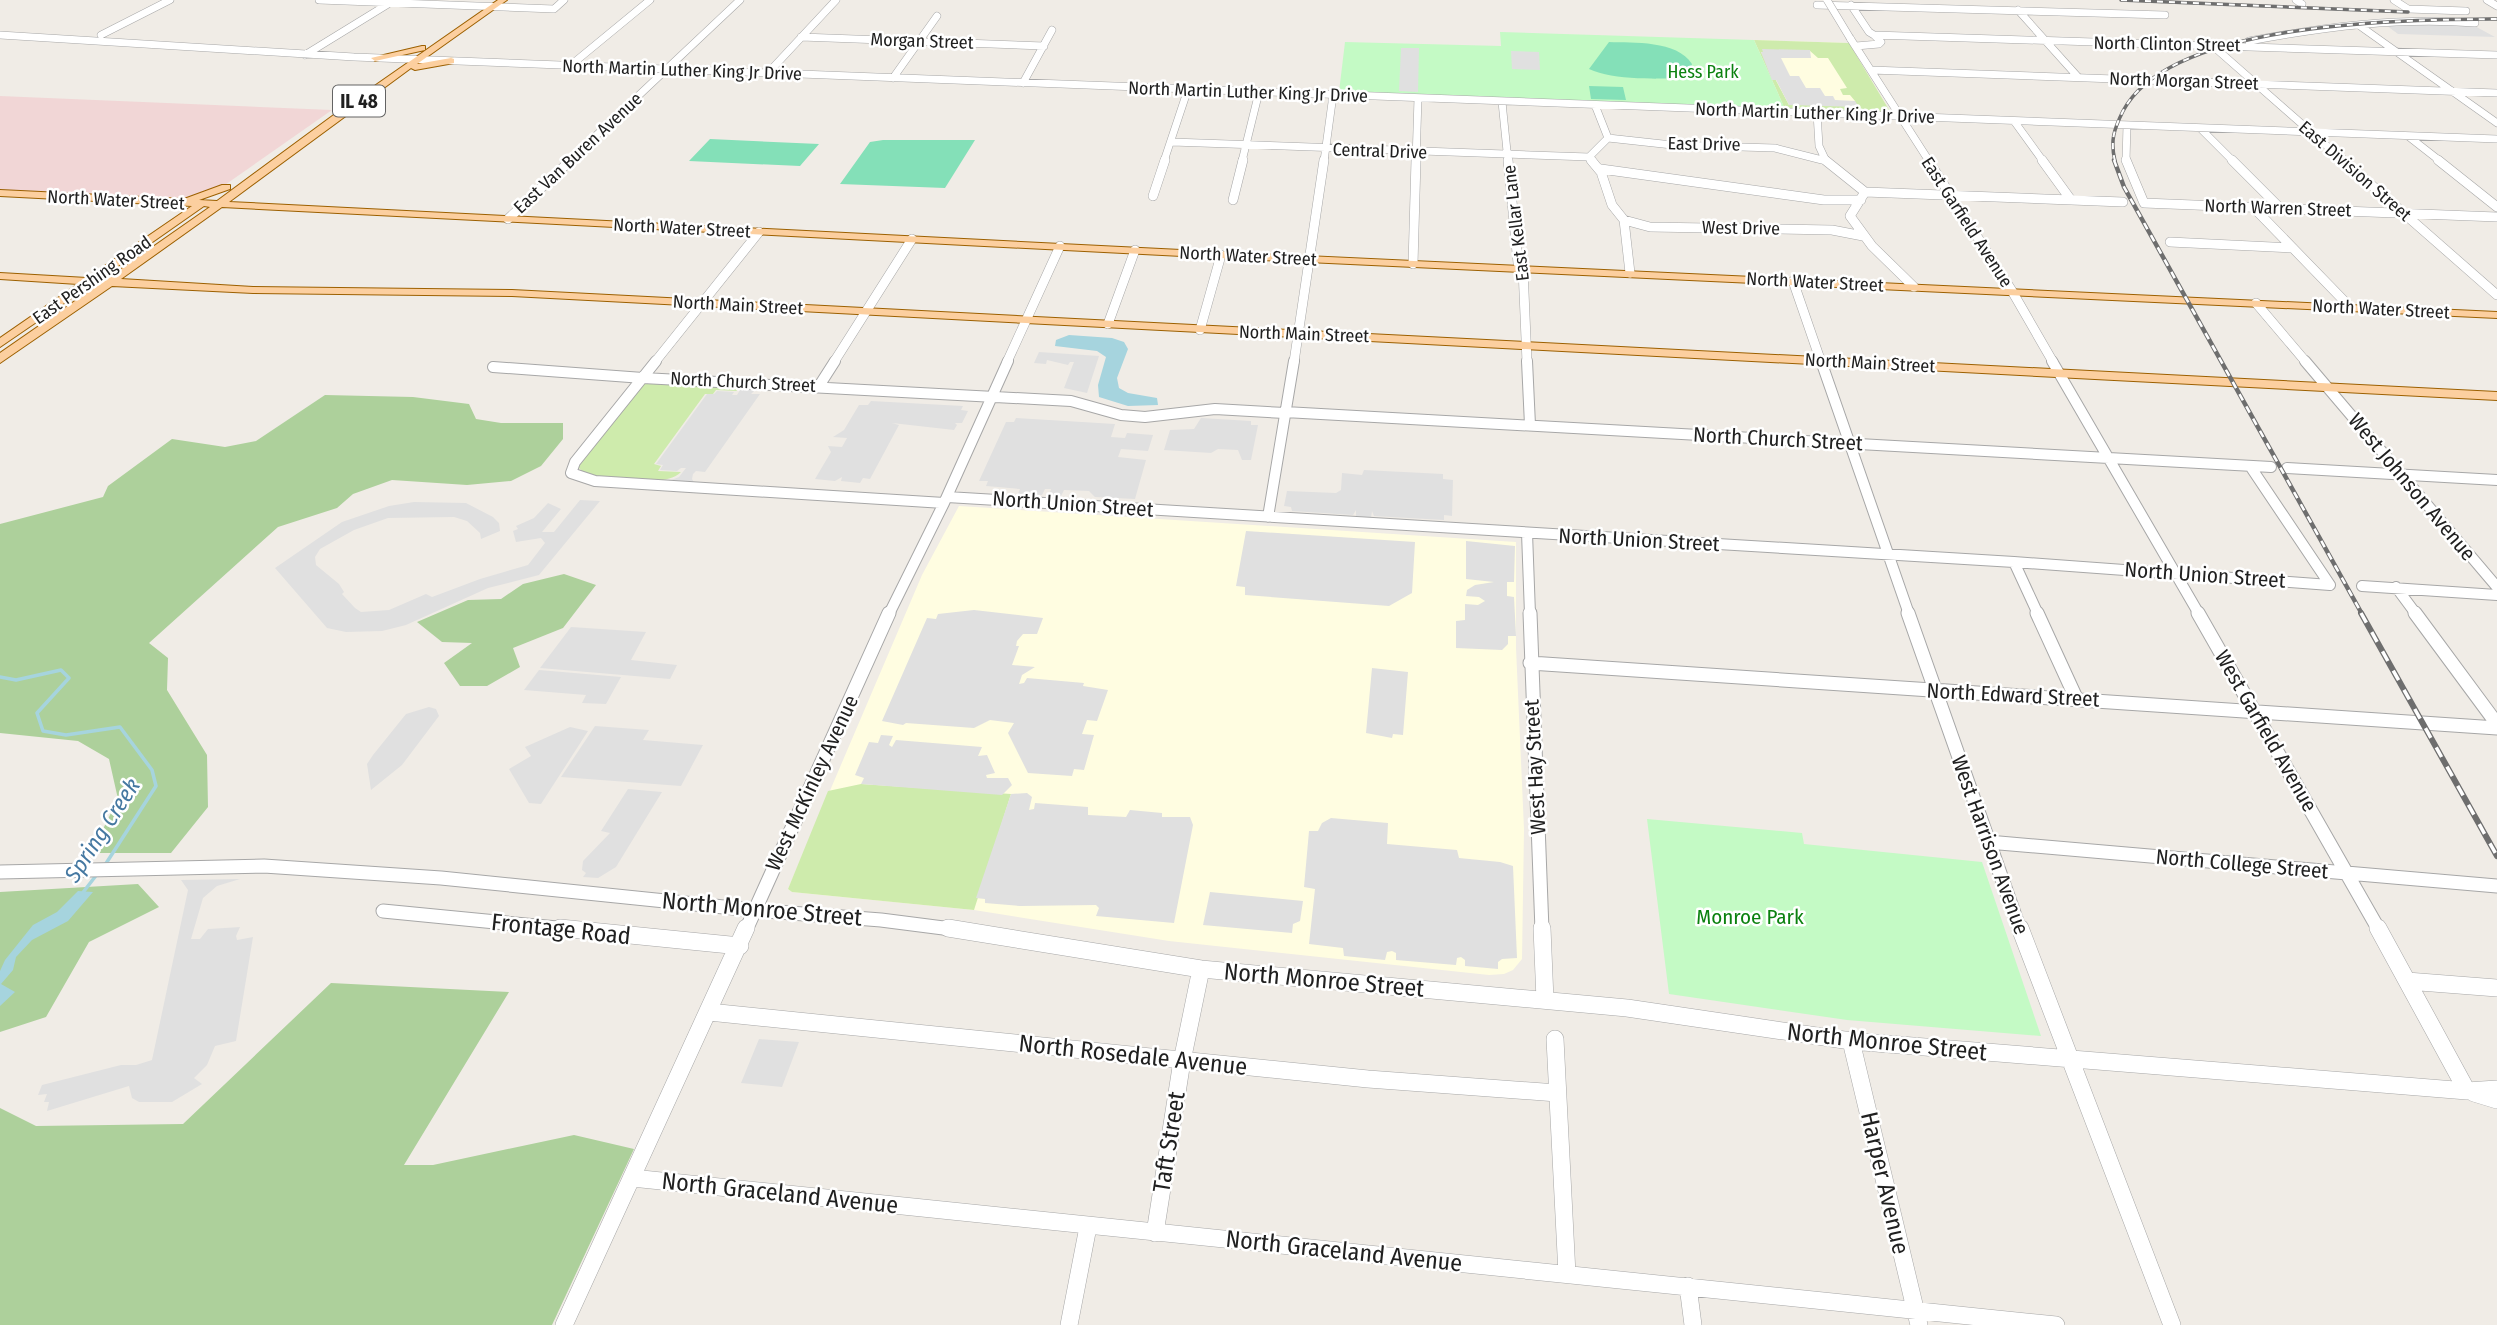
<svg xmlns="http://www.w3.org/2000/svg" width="2497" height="1325" viewBox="0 0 2497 1325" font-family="'Fira Sans Condensed',sans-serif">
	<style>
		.commercial { fill: #f1d6d6 }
		.education { fill: #fffde1 }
		.grass { fill: #ceebac; fill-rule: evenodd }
		.forest { fill: #add09b }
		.park { fill: #c4fac5 }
		.pitch { fill: #84e0b8 }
		.parking { fill: #e0e0e0 }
		.water { fill: #a6d4de }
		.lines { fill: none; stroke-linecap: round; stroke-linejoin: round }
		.stream { stroke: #a6d4de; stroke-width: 3.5 }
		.minor-far4-casing { stroke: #a7a7a7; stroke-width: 8 }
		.minor-far3-casing { stroke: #a7a7a7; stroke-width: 10 }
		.minor-far2-casing { stroke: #a7a7a7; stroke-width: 12 }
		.minor-far1-casing { stroke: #a7a7a7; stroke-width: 15 }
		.minor-casing { stroke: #a7a7a7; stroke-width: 18 }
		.major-casing { stroke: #9c6000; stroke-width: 2 }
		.minor-far4 { stroke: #fff; stroke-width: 7 }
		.minor-far3 { stroke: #fff; stroke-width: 9 }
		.minor-far2 { stroke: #fff; stroke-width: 10 }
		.minor-far1 { stroke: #fff; stroke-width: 13 }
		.minor { stroke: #fff; stroke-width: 17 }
		.major { fill: #fccf9f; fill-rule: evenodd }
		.rail-far2-casing { stroke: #6e6e6e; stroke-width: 3.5 }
		.rail-far1-casing { stroke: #6e6e6e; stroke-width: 4.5 }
		.rail-casing { stroke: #6e6e6e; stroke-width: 6 }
		.rail-far2 { stroke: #fff; stroke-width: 2; stroke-dasharray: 6; stroke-linecap: butt }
		.rail-far1 { stroke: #fff; stroke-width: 2.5; stroke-dasharray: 7; stroke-linecap: butt }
		.rail { stroke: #fff; stroke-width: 3.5; stroke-dasharray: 11; stroke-linecap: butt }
		.minor-bridge-casing { stroke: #a7a7a7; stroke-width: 8; stroke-linecap: butt }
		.minor-bridge { stroke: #fff; stroke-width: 7 }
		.labels { text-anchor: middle; stroke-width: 5; stroke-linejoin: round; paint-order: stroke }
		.far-street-label { font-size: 18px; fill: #202020; stroke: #fff }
		.far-park-label { font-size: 18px; fill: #0b810f; stroke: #fff }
		.shield { fill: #fff; stroke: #636363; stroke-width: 2 }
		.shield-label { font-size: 19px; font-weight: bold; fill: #202020 }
		.street-label { font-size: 21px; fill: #202020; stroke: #fff }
		.park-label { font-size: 21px; fill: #0b810f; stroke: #fff }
		.water-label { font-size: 23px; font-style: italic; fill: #4578a1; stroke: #fff }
		.near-street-label { font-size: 24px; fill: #202020; stroke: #fff }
	</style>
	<rect width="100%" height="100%" fill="#f0ece6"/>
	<path class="commercial" d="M 0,96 L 332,110 L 199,203 L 0,192 Z"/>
	<path class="education" d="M 1754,40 L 1849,43 L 1891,113 L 1785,109 Z
		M 959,506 L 1516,542 L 1516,648 L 1524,829 L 1522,959 L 1513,970 L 1504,974 L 1489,975 L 1169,941 L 974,910 L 792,892 L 788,889 L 922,575 Z"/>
	<path class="grass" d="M 1754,40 L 1849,43 L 1891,113 L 1785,109 ZM 1809,50 L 1818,58 L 1828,58 L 1847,88 L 1840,89 L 1843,95 L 1850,95 L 1855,101 L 1789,105 L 1761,52 Z
		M 644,383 L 733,384 L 737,391 L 716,390 L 713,394 L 705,394 L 654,464 L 661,466 L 658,471 L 681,472 C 666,489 608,477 586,475 L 578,467 Z
		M 861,784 L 1011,794 L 974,910 L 792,892 L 788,889 L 828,791 Z"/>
	<path class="forest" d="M 325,395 L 413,397 L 469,404 L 476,419 L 501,423 L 563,423 L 563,439 L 541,466 L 511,481 L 467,485 L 392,480 L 353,494 L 337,508 L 278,527 L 149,643 L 168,658 L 167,690 L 207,755 L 208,807 L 171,853 L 91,853 L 118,799 L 109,759 L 78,741 L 0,733 L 0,524 L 103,497 L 108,486 L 172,439 L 225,447 L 256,441 Z
		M 564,574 L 596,585 L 563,628 L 513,648 L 520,667 L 487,686 L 460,686 L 444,663 L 472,643 L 442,642 L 417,622 L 468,600 L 501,599 L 523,584 Z
		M 138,884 L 159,907 L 89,942 L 46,1017 L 0,1032 L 0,892 Z
		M 331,983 L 509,992 L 404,1165 L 433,1165 L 574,1135 L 634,1149 L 552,1325 L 0,1325 L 0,1108 L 36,1126 L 183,1124 Z"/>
	<path class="park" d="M 1500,32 L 1754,40 L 1785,109 L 1339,92 L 1345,42 L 1501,46 Z
		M 1647,819 L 1802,833 L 1804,844 L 1982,862 L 2041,1036 L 1847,1020 L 1669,994 Z"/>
	<path class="pitch" d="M 1609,42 C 1633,43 1677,40 1692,64 L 1689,79 C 1660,78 1614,81 1589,69 Z
		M 1589,86 L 1623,87 L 1626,100 L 1591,99 Z
		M 710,139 L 819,144 L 800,166 L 689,161 Z
		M 883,140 L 975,140 L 945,188 L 840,184 L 870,142 Z"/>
	<path class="parking" d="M 2471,24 L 2495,37 L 2398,34 L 2386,25 Z
		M 1401,48 L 1419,48 L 1418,92 L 1399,91 Z
		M 1762,49 L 1810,50 L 1811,58 L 1781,58 L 1790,76 L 1799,76 L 1806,88 L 1820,88 L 1825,96 L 1833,96 L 1835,100 L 1855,101 L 1859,107 L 1789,105 L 1776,80 L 1772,80 L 1761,52 L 1763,52 Z
		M 1511,51 L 1539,52 L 1540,70 L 1512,69 Z
		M 1039,352 L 1099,356 L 1087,393 L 1064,388 L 1074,362 L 1070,362 L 1068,365 L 1047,360 L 1046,364 L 1034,363 Z
		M 735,385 L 756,389 L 751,394 L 760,394 L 705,472 L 696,471 L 693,474 L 692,479 L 695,484 L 666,482 L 679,477 L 686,468 L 681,468 L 677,471 L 660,470 L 663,465 L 656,464 L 707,394 L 714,394 L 717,391 L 734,392 L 732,395 L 737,395 L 740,390 Z
		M 871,401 L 963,406 L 961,410 L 968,411 L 962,423 L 955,423 L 957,425 L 954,430 L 892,423 L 899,425 L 870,479 L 863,478 L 860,483 L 841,481 L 842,477 L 835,481 L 815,479 L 831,452 L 828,446 L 842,447 L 847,438 L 833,437 L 844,430 L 859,405 L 868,405 Z
		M 1016,418 L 1115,424 L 1111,437 L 1125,438 L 1127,433 L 1153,435 L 1148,451 L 1121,449 L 1118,457 L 1146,460 L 1135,499 L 1095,497 L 1089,491 L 1064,490 L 1061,496 L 1049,495 L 1051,489 L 1045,489 L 1042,495 L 1018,494 L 1020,489 L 986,486 L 988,481 L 979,481 L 1006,422 L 1014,422 Z
		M 1201,418 L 1251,421 L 1251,425 L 1258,425 L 1251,460 L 1242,460 L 1238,450 L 1218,449 L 1211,453 L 1164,450 L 1170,430 L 1194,429 Z
		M 1364,470 L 1443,474 L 1443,479 L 1453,480 L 1452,516 L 1444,515 L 1444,520 L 1374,516 L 1372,511 L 1371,518 L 1356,517 L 1356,510 L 1353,515 L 1292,511 L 1291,507 L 1284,506 L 1287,491 L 1336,493 L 1341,490 L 1342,473 L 1362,475 Z
		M 580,500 L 600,501 L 539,575 L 488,588 L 406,625 L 382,631 L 346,632 L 327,628 L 275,568 L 342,522 L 389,506 L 414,502 L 466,503 L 493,517 L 499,523 L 500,531 L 481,539 L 480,533 L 467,521 L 454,517 L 388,518 L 354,530 L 320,549 L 315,557 L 316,565 L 339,584 L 344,592 L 342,594 L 355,608 L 361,612 L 389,610 L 426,594 L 432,597 L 480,579 L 528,565 L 545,543 L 541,538 L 516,542 L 513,531 L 518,529 L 516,526 L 534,518 L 548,503 L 561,509 L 542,532 L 554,532 Z
		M 1246,531 L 1415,542 L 1412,593 L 1389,606 L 1245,595 L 1245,587 L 1236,586 Z
		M 1466,541 L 1515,546 L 1514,582 L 1507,582 L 1507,596 L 1514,597 L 1516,636 L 1508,636 L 1508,644 L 1502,650 L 1456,648 L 1456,621 L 1465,620 L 1465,604 L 1478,605 L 1485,601 L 1479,597 L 1466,596 L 1467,590 L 1475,585 L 1494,582 L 1466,579 Z
		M 974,610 L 1043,618 L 1037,634 L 1023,634 L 1017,641 L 1016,646 L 1019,646 L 1012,665 L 1035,667 L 1022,675 L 1019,684 L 1024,683 L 1027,678 L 1084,683 L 1083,686 L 1108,690 L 1097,721 L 1087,720 L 1082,734 L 1094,735 L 1084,770 L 1074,769 L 1072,776 L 1028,773 L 1008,733 L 1014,723 L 990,720 L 974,728 L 906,723 L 903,725 L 882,721 L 927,618 L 936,619 L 938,614 Z
		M 571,627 L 646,632 L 631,660 L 677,665 L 670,679 L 540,668 Z
		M 1372,668 L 1408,672 L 1403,735 L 1393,734 L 1392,738 L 1366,733 Z
		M 539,670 L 621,677 L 606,704 L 582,703 L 586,695 L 524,690 Z
		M 429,707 L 436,709 L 439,716 L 402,765 L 371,790 L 367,764 L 373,755 L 406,714 Z
		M 595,726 L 649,730 L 643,740 L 703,745 L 681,786 L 561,777 Z
		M 570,727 L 588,731 L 541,804 L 529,803 L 509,769 L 531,756 L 525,747 Z
		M 881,735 L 893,736 L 889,745 L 892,747 L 896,740 L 982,747 L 978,756 L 987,755 L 995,773 L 986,775 L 987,778 L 1008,778 L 1012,785 L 1002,795 L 861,784 L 864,778 L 855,775 L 869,742 L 878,743 Z
		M 628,789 L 662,792 L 616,867 L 598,878 L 583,877 L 586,873 L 582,870 L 583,861 L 610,833 L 601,831 Z
		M 1027,793 L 1032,797 L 1029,810 L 1034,809 L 1035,803 L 1088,807 L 1088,815 L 1126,817 L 1130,810 L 1162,813 L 1162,817 L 1190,817 L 1193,825 L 1174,923 L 1096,916 L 1099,908 L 1096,905 L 1020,906 L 985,903 L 985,899 L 976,898 L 1011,794 Z
		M 1331,818 L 1388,823 L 1387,844 L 1457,850 L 1459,858 L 1500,862 L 1513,866 L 1517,958 L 1502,959 L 1498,962 L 1498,969 L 1465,966 L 1465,960 L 1461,957 L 1457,958 L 1456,965 L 1396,960 L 1396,953 L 1392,951 L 1387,952 L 1385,960 L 1344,956 L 1343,948 L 1309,944 L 1315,889 L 1304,887 L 1309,831 L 1318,831 L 1322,823 Z
		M 240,879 L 217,886 L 203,898 L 191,939 L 200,939 L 208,929 L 240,927 L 236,936 L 237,940 L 253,937 L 236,1041 L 215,1046 L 207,1065 L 194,1078 L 202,1084 L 172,1102 L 139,1102 L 132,1098 L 129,1086 L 47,1111 L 49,1102 L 44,1102 L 47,1094 L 38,1095 L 42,1085 L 121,1065 L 136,1065 L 152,1060 L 188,890 L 181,880 Z
		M 1210,892 L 1303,901 L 1300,921 L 1293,924 L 1292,933 L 1203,925 Z
		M 759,1039 L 799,1042 L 782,1087 L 741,1083 Z"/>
	<path class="water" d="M 1069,335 L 1112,338 L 1124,342 L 1128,349 L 1117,378 L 1119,388 L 1128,393 L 1157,398 L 1158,405 L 1128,406 L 1099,397 L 1098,385 L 1106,357 L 1097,351 L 1055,346 L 1056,340 Z
		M 78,891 L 93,892 L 68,921 L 32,940 L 16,957 L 13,970 L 1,984 L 15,992 L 0,1006 L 0,971 L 5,960 L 33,925 L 57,912 Z"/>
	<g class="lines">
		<path class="stream" d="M 0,677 L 16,680 L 61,670 L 69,678 L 37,713 L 43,731 L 66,735 L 120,727 L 152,770 L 156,786 L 105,865
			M 81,895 L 98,873"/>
		<defs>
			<path id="minor-far4" d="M 319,0 L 554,9 L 564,0
				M 2296,0 L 2302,4
				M 2394,0 L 2408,9 L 2466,11
				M 2487,0 L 2497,6
				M 1817,5 L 2165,15
				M 1851,5 L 1869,32 L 1874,35
				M 2018,10 L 2078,77
				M 2360,26 L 2497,123
				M 0,35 L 354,57 L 2497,139
				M 101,35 L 170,0
				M 801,37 L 1044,46
				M 1850,38 L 1929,161
				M 2249,41 C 2324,27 2399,17 2475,23
				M 1856,46 L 1879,44 L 1881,42 L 1874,35 L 2497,55
				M 2213,46 L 2344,161
				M 305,55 L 388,4
				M 571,65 L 650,0
				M 1871,70 L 2497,93
				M 768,73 L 836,0
				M 893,78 L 937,16
				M 1023,83 L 1052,30
				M 1502,102 L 1508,161
				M 1817,113 L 1819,146 L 1826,161
				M 2014,121 L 2043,161
				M 2200,128 L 2233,161
				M 2408,136 L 2440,161
				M 1608,138 L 1672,145 L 1775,148 L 1822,160
				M 1172,142 L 1589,157
				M 569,161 L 740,0
				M 1164,161 L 1188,89
				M 1242,161 L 1259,92
				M 1324,161 L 1333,95
				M 1416,161 L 1418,98
				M 1593,161 L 1589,157 L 1608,138 L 1595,105
				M 2126,161 L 2127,125"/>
			<path id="minor-far3" d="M 1508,160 L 1518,263 L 1523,269 L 1527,362
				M 1591,160 L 1601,172 L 1612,205 L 1624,220 L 1630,273
				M 1825,160 L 1865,192 L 1850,216 L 1872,246 L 1914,287
				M 1928,160 L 2012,291 L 2053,362
				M 2042,160 L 2071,200
				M 2126,160 L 2144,203 L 2497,217
				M 2232,160 L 2280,208
				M 2343,160 L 2497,295
				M 2438,160 L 2497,207
				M 1601,169 L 1824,200 L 1861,200
				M 1865,192 L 2123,202
				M 1153,196 L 1165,160
				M 1233,200 L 1243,160
				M 2253,207 L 2351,308
				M 508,219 L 571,160
				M 1624,220 L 1650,227 L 1832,230 L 1863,236
				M 2170,242 L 2293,248
				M 1413,264 L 1416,160
				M 1793,281 L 1821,362
				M 2256,303 L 2306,362
				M 1108,324 L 1135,250
				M 1200,330 L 1221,255
				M 655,362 L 759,232
				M 834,362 L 912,239
				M 1007,362 L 1060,246
				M 1294,362 L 1324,160"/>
			<path id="minor-far2" d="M 656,361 L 575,462 L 571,473 L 595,481 L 944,503
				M 1527,361 L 1530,425
				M 1821,361 L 1909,614
				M 2052,361 L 2199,614
				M 2305,361 L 2497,587
				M 493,367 L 643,378 L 1071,401 L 1121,415 L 1145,417 L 1215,409 L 1285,413
				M 819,386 L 835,361
				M 1285,412 L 2271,467
				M 2250,466 L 2330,585
				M 2287,468 L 2497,480
				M 947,497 L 2014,562 L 2330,585
				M 1268,517 L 1294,361
				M 1527,533 L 1530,614
				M 2014,562 L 2038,614
				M 2362,586 L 2497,595
				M 2396,587 L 2416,614
				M 889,614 L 944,503 L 1008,361"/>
			<path id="minor-far1" d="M 1530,613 L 1542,930
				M 1908,613 L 2020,930
				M 2037,613 L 2076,698
				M 2198,613 L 2379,930
				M 2415,613 L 2497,724
				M 1530,663 L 2497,728
				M 1988,842 L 2497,886
				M 0,872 L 264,866 L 441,878 L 753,910 L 881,920 L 959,930
				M 383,911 L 578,930
				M 746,930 L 889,613"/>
			<path id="minor" d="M 560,928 L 740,946
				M 948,928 L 1201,969 L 1627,1008 L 1851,1041 L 2467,1091 L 2497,1089
				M 1542,928 L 1545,1000
				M 2020,928 L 2172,1325
				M 2378,928 L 2467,1091
				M 2407,981 L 2497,988
				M 709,1012 L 1368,1079 L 1557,1093
				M 1555,1039 L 1567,1274
				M 1851,1041 L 1919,1325
				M 2474,1093 L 2497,1100
				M 632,1178 L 2056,1325
				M 1155,1233 L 1182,1061 L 1201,969
				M 1688,1286 L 1693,1325
				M 564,1325 L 746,928
				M 1069,1325 L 1088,1227"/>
			<path id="major" d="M 498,0 L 507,0 L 417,64 L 451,58 L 454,59 L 454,63 L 415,70 L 411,68 L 229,202 L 1221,252 L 2497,312 L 2497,318 L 1221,258 L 222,207 L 121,279 L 253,287 L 512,290 L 2497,392 L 2497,400 L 512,296 L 253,293 L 112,286 L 0,363 L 0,353 L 98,285 L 92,284 L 0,347 L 0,338 L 78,284 L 0,279 L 0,273 L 87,278 L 192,206 L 0,196 L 0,190 L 184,199 L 222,185 L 230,185 L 230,189 L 199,200 L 217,201 L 350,103 ZM 204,206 L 210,207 L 107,279 L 101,278 Z
				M 422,46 L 425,46 L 425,50 L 375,61 L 371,58 Z"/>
		</defs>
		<use href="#minor-far4" class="minor-far4-casing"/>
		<use href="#minor-far3" class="minor-far3-casing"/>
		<use href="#minor-far2" class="minor-far2-casing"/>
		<use href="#minor-far1" class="minor-far1-casing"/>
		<use href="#minor" class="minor-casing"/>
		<use href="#major" class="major-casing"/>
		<use href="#minor-far4" class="minor-far4"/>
		<use href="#minor-far3" class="minor-far3"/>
		<use href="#minor-far2" class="minor-far2"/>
		<use href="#minor-far1" class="minor-far1"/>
		<use href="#minor" class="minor"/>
		<use href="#major" class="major"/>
		<defs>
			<path id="rail-far2" d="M 2121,0 L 2408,12
				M 2115,161 C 2110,141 2114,129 2123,111 C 2171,20 2405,20 2497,19"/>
			<path id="rail-far1" d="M 2114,160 L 2124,187 L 2362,614"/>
			<path id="rail" d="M 2361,613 L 2497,856"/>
		</defs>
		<use href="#rail-far2" class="rail-far2-casing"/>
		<use href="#rail-far1" class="rail-far1-casing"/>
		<use href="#rail" class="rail-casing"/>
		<use href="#rail-far2" class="rail-far2"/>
		<use href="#rail-far1" class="rail-far1"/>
		<use href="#rail" class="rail"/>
		<defs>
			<path id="minor-bridge" d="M 1827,0 L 1850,38"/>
		</defs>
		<use href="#minor-bridge" class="minor-bridge-casing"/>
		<use href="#minor-bridge" class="minor-bridge"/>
	</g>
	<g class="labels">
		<g class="far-street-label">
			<text transform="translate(922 41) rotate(2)" y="6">Morgan Street</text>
			<text transform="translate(2167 44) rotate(1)" y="6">North Clinton Street</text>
			<text transform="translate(682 70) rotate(2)" y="6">North Martin Luther King Jr Drive</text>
			<text transform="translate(2184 81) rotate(2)" y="6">North Morgan Street</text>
			<text transform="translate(1248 92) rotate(2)" y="6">North Martin Luther King Jr Drive</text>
			<text transform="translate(1815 113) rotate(2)" y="6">North Martin Luther King Jr Drive</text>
			<text transform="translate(1704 144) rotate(1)" y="6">East Drive</text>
			<text transform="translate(1380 151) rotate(2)" y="6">Central Drive</text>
			<text transform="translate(578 153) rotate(-43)" y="6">East Van Buren Avenue</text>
			<text transform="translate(2355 171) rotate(41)" y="6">East Division Street</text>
			<text transform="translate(116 200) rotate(3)" y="6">North Water Street</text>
			<text transform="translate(2278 208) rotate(2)" y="6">North Warren Street</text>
			<text transform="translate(1967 222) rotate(57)" y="6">East Garfield Avenue</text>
			<text transform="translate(1516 223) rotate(-97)" y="6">East Kellar Lane</text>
			<text transform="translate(682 228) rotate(3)" y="6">North Water Street</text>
			<text transform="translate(1741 228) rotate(1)" y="6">West Drive</text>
			<text transform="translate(1248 256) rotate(3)" y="6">North Water Street</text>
			<text transform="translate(92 280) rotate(-35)" y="6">East Pershing Road</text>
			<text transform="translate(1815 282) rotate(3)" y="6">North Water Street</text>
			<text transform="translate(738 305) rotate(3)" y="6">North Main Street</text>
			<text transform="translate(2381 309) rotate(3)" y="6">North Water Street</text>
			<text transform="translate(1304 334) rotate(2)" y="6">North Main Street</text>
			<text transform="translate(1870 363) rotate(3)" y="6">North Main Street</text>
			<text transform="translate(743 382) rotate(3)" y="6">North Church Street</text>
		</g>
		<g class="far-park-label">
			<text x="1703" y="78">Hess Park</text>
		</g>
		<rect class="shield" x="333" y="85.5" width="52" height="31" rx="5"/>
		<g class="shield-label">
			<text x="359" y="108">IL 48</text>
		</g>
		<g class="street-label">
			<text transform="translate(1778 439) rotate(3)" y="7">North Church Street</text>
			<text transform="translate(2412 487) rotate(50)" y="7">West Johnson Avenue</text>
			<text transform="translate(1073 504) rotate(4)" y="7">North Union Street</text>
			<text transform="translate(1639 540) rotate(3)" y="7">North Union Street</text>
			<text transform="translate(2205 575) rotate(4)" y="7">North Union Street</text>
			<text transform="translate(2013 695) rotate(3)" y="7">North Edward Street</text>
			<text transform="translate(2266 731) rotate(60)" y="7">West Garfield Avenue</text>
			<text transform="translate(1535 767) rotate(-93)" y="7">West Hay Street</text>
			<text transform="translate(812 783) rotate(-65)" y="7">West McKinley Avenue</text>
			<text transform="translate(1990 845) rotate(70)" y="7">West Harrison Avenue</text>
			<text transform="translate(2242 864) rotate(5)" y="7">North College Street</text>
		</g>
		<g class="park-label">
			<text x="1750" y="924">Monroe Park</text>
		</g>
		<g class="water-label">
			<text transform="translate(102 830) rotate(-57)" y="8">Spring Creek</text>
		</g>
		<g class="near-street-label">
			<text transform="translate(762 909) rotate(5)" y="8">North Monroe Street</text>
			<text transform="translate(561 929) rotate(6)" y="8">Frontage Road</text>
			<text transform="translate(1324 980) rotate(5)" y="8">North Monroe Street</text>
			<text transform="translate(1887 1042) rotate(6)" y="8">North Monroe Street</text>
			<text transform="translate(1133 1055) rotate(6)" y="8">North Rosedale Avenue</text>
			<text transform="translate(1169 1142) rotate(-81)" y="8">Taft Street</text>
			<text transform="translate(1885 1183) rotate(77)" y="8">Harper Avenue</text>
			<text transform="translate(780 1193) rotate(6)" y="8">North Graceland Avenue</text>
			<text transform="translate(1344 1251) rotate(6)" y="8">North Graceland Avenue</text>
		</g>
	</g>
</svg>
